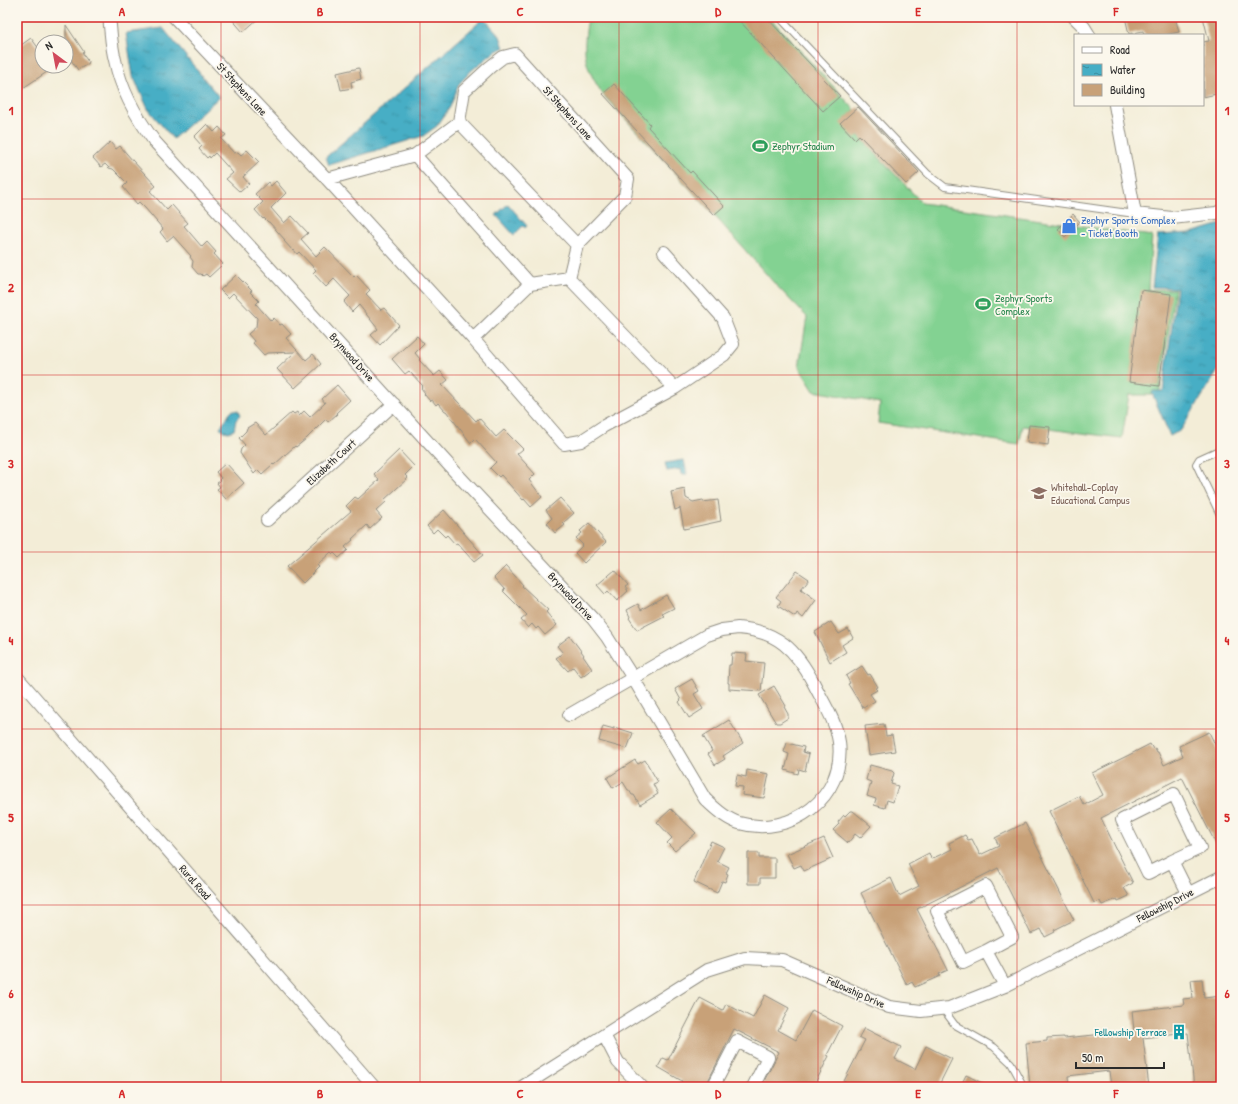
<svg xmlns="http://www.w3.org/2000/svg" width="1238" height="1104" viewBox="0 0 1238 1104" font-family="'Patrick Hand',sans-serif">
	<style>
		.pitch { fill: #83d292; stroke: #577e5e }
		.water { fill: url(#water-ripples); stroke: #386c78 }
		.building { fill: #c8a178 }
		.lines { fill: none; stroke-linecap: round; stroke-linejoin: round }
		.service-casing { stroke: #8f8c81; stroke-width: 8 }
		.minor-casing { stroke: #8f8c81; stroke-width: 14 }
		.service { stroke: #fff; stroke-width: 6 }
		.minor { stroke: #fff; stroke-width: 12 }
		.grid { fill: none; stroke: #d62828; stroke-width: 1; stroke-opacity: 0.55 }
		.labels { text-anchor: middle; stroke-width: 3.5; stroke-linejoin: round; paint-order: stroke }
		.street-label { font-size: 11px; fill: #2b2b2b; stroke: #fbf7ec }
		.leisure-label { font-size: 11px; fill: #27864d; stroke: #fbf7ec; text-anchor: start }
		.shop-label { font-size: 11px; fill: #366cbe; stroke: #fbf7ec; text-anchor: start }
		.education-label { font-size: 11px; fill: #785e54; stroke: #fbf7ec; text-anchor: start }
		.culture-label { font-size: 11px; fill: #0d838f; stroke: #fbf7ec; text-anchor: end }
		.neatline { fill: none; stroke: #d62828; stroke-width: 1.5 }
		.grid-label { font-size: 13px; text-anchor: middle; font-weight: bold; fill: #d62828 }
	</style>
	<defs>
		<pattern id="water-ripples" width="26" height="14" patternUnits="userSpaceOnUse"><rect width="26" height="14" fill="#46aec5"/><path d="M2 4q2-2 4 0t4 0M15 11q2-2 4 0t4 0" fill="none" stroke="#3b8ea0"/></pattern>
	</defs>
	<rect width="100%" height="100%" fill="#fbf7ec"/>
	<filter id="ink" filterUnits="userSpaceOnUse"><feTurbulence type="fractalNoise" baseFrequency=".025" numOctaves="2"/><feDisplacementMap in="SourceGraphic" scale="8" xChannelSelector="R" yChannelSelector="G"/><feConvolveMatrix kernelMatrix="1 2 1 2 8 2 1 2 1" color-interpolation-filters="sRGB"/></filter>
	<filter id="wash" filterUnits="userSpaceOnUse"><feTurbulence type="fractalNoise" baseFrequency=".012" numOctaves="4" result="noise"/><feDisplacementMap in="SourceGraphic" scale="16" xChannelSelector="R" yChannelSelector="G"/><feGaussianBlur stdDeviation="0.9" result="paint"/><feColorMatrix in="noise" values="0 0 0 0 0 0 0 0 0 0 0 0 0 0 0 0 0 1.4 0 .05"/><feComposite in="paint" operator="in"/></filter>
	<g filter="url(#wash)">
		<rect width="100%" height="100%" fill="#f3edd7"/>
		<path class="pitch" d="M 588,17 L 769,17 L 855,110 L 844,120 L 922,203 L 1152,236 L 1148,290 L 1175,289 L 1159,395 L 1129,395 L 1122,438 L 1023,426 L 1019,444 L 878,423 L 880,403 L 814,391 L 799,367 L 807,317 L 775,284 L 714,215 L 604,96 C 583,64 582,55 588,17 Z"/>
		<path class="water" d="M 484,18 L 500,36 L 504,48 L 496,51 L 472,70 L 459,84 L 450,107 L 437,126 L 423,136 L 329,165 L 326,157 Z
			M 163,28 L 219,97 L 173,139 L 148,109 L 133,76 L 126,33 Z
			M 508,204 L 527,226 L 525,228 L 523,226 L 514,235 L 496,215 Z
			M 1221,224 L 1221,366 L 1181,430 L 1170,436 L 1152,393 L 1153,391 L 1163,391 L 1177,288 L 1152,287 L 1158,235 L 1191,233 Z
			M 233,410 L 238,411 L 240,416 L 236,420 L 234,430 L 229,432 L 223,431 L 220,427 C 226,422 227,415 233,410 Z
			M 684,460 L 687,473 L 686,475 L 683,475 L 683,474 L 681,474 L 680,469 L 667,471 L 665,463 Z"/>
		<g id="blocks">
			<path class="building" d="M 230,17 L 260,17 L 243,32 Z
				M 736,17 L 766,17 L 840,96 L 823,111 Z
				M 1125,17 L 1175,17 L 1179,32 L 1164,35 L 1144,35 L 1143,31 L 1129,34 Z
				M 1203,17 L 1221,17 L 1221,93 L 1203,97 L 1203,42 L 1209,41 Z
				M 66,25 L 84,52 L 82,53 L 89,63 L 78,70 L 71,60 L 70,61 L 66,56 Z
				M 31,38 L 42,53 L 42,66 L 56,66 L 23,88 L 17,79 L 17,48 Z
				M 359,68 L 361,79 L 351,82 L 352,88 L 341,90 L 337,73 Z
				M 614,84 L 650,124 L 648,127 L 690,173 L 692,171 L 724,206 L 714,215 L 603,94 Z
				M 858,107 L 919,172 L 906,184 L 859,135 L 855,139 L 840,123 Z
				M 207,124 L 214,132 L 219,127 L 226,135 L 221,139 L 234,153 L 238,152 L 241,155 L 247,150 L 259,162 L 243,177 L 249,184 L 240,192 L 226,179 L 233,173 L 215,153 L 210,158 L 209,156 L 207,158 L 199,149 L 202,146 L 194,137 Z
				M 110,142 L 116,149 L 120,146 L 133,161 L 156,186 L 150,191 L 167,210 L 172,205 L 188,223 L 184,226 L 202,247 L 207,242 L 216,252 L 214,254 L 223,264 L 209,277 L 206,274 L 203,276 L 201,274 L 198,274 L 192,267 L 193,261 L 190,257 L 191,256 L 173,236 L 167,241 L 160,232 L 163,229 L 145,208 L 139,202 L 137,204 L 123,187 L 127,183 L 113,169 L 109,168 L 105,164 L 101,167 L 93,158 Z
				M 276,181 L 286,193 L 271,208 L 284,223 L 292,216 L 308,233 L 301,239 L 316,256 L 325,247 L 354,277 L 356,275 L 370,290 L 366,294 L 381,310 L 384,308 L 399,325 L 380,345 L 371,335 L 378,329 L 359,305 L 352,312 L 344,302 L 350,296 L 334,279 L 326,287 L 313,273 L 316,270 L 299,252 L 297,254 L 294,250 L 293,251 L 284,241 L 285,240 L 269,222 L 268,222 L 264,218 L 263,219 L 255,210 L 263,202 L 255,194 L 268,182 L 271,186 Z
				M 1073,214 L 1080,222 L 1065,237 L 1058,229 Z
				M 236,275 L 252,291 L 250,292 L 259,301 L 256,304 L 271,321 L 274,318 L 280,325 L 282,324 L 291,334 L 286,338 L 306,360 L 313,354 L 321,364 L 295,388 L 277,369 L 295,352 L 267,353 L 264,355 L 253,343 L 254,341 L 248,334 L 256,327 L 257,318 L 233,293 L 228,298 L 220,290 Z
				M 1141,290 L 1171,294 L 1159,386 L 1129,382 Z
				M 417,336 L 424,344 L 415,353 L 420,359 L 419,360 L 434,376 L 440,371 L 448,380 L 442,385 L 476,421 L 479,418 L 496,437 L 504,430 L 523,449 L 517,454 L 535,474 L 529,480 L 542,497 L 531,507 L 524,499 L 523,500 L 501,475 L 499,477 L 490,468 L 496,462 L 475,439 L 471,443 L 446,411 L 445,411 L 438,403 L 436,405 L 432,400 L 430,401 L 424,394 L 425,393 L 421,388 L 423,386 L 409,371 L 405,374 L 392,359 Z
				M 337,385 L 350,400 L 336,413 L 337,414 L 328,422 L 326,419 L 306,439 L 296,447 L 295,446 L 274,465 L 273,464 L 262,474 L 258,470 L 254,474 L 240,453 L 241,449 L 245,445 L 239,438 L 246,431 L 247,428 L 255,423 L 266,435 L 292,412 L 294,414 L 297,412 L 299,416 L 304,411 L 310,417 L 325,403 L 322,399 Z
				M 1029,425 L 1050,427 L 1048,445 L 1027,442 Z
				M 399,450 L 414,466 L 405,475 L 408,478 L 384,500 L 386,502 L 376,511 L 382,518 L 370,529 L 367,525 L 352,539 L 353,540 L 345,547 L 348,550 L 339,558 L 334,553 L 333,554 L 331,552 L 317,565 L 319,567 L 303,583 L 287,566 L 351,511 L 346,506 L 355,497 L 358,499 L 379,480 L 374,474 Z
				M 226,463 L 244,483 L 226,499 L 217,489 L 220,487 L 217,483 L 220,481 L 219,480 L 221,478 L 216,472 Z
				M 685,489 L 686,498 L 693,502 L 703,500 L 703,502 L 718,500 L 721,521 L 684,529 L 680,508 L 675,510 L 671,492 Z
				M 560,498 L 574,513 L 563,523 L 565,525 L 555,533 L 547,523 L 552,518 L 546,510 Z
				M 444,510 L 483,555 L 474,562 L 457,543 L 455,544 L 447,535 L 445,537 L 437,529 L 433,533 L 427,526 Z
				M 589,523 L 606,542 L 584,563 L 575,553 L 583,545 L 576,538 L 582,533 L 580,531 Z
				M 506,566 L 523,585 L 522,586 L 548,610 L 546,612 L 557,625 L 545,635 L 538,627 L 536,629 L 532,624 L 528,628 L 521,620 L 527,615 L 503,591 L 505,590 L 494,578 Z
				M 615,570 L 628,585 L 625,587 L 628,591 L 617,601 L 608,591 L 605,594 L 597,585 Z
				M 797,571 L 809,579 L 801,589 L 816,600 L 803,618 L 797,613 L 795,617 L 778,606 L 781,601 L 776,597 Z
				M 666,595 L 674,608 L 662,614 L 664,616 L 637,630 L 629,618 L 630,617 L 627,610 L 638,604 L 641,610 Z
				M 831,622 L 839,634 L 848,629 L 853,638 L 842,645 L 846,652 L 830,662 L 815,632 Z
				M 570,636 L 584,655 L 583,656 L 592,669 L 581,677 L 573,667 L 568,671 L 556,658 L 563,653 L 557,646 Z
				M 732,653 L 747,654 L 746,661 L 764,663 L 761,691 L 729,689 L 729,683 L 728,683 L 729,665 L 731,665 Z
				M 862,666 L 868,675 L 870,674 L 878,687 L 875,688 L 877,690 L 870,694 L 875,701 L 863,708 L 848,684 L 850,683 L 846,676 Z
				M 692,679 L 699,691 L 694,694 L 703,709 L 689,718 L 679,702 L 681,700 L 675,689 Z
				M 774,686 L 786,706 L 784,707 L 788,714 L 788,718 L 780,723 L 776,723 L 759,695 Z
				M 729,720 L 743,743 L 723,756 L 725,759 L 715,765 L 708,754 L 712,751 L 703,736 Z
				M 884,724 L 886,736 L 892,735 L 895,751 L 869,755 L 865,726 Z
				M 603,726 L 614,729 L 614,727 L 633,733 L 627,749 L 599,741 Z
				M 1209,732 L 1221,757 L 1221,854 L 1182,777 L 1101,818 L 1133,883 L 1124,888 L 1129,896 L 1118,901 L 1117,899 L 1102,905 L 1100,901 L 1094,903 L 1049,811 L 1079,796 L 1084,805 L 1103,795 L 1092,773 L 1129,755 L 1150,744 L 1153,749 L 1155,748 L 1157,752 L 1158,752 L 1164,765 L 1183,756 L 1179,746 Z
				M 787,743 L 804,747 L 803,752 L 809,754 L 805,771 L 799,769 L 798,774 L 785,770 L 789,754 L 784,752 Z
				M 635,760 L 638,764 L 645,760 L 658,782 L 653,784 L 658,794 L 640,805 L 634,795 L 632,795 L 629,790 L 628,790 L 623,782 L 613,788 L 607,778 Z
				M 870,765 L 892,771 L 894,773 L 891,784 L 898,786 L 893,802 L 887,800 L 885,808 L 874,805 L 876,799 L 867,796 L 871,782 L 866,780 Z
				M 747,770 L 769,774 L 764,798 L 742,795 L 743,787 L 735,786 L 737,775 L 746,777 Z
				M 671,809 L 696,833 L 675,851 L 667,843 L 672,838 L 657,822 Z
				M 850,811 L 853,811 L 871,826 L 860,838 L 855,834 L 848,843 L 833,830 L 839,824 L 838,822 L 844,815 L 845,816 Z
				M 1025,823 L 1074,920 L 1054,930 L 1055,932 L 1045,937 L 1041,929 L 1031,934 L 998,868 L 917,909 L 948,970 L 939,974 L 940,976 L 915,987 L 912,982 L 907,985 L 861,893 L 891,878 L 899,896 L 919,886 L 908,864 L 929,853 L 931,859 L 942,854 L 952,849 L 949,843 L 965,835 L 968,840 L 972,839 L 980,855 L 999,846 L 995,838 Z
				M 824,838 L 833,858 L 804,871 L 801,865 L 794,868 L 787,854 Z
				M 711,841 L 724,847 L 717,861 L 729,867 L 726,873 L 728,874 L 725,882 L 722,881 L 717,893 L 694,882 Z
				M 748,853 L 759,853 L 759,858 L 775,858 L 775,878 L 760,878 L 760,884 L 748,884 Z
				M 1202,979 L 1204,998 L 1221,996 L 1221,1008 L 1215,1009 L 1221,1058 L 1221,1087 L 1194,1087 L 1188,1033 L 1143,1038 L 1149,1087 L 1111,1087 L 1109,1071 L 1068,1076 L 1069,1087 L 1030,1087 L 1026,1043 L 1047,1041 L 1047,1038 L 1064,1037 L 1064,1038 L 1134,1031 L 1132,1011 L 1184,1005 L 1183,999 L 1193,998 L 1191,980 Z
				M 765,995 L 789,1008 L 778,1030 L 796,1040 L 812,1010 L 842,1026 L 827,1055 L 829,1056 L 813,1087 L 761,1087 L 779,1052 L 734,1029 L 705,1087 L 688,1087 L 681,1083 L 682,1081 L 658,1067 L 663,1058 L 668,1060 L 700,998 L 723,1010 L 726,1004 L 753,1018 Z
				M 864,1028 L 901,1047 L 895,1059 L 915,1069 L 926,1046 L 952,1059 L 938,1087 L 841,1087 L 865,1040 L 859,1037 Z
				M 966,1075 L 990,1087 L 960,1087 Z"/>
		</g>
	</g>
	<g filter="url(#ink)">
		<use href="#blocks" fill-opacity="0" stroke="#8f8c81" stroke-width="1"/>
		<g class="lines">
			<defs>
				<path id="service" d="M 779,17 L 928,174 L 945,187 L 1135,214
					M 1221,449 L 1199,459 L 1196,464 L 1221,517
					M 943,1009 L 955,1025 L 994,1047 L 1011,1063 L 1024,1087"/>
				<path id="minor" d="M 109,17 C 111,31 111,46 115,60 C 121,90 136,117 155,142 L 457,474 L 593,619 L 607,637 L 633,678 L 569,715
					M 174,17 L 327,179
					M 1074,17 L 1084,27 L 1089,35
					M 515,54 L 628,179 L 625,196 L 577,245 L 569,278 L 675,388 L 604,426 L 581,441 L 564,444 L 473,339 L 327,179 L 415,155 L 459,122 L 464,91 L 490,67 L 503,57 Z
					M 1115,105 L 1135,214 L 1172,218 L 1216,213 L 1221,211
					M 459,122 L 577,245
					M 415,155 L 530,284 L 473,339
					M 664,252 L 723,318 L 733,344 L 724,355 L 675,388
					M 530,284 L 569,278
					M 267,520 L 394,404
					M 738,628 C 777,631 796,649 814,684 C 823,702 836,721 839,742 C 846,797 791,838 739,823 C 726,819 715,809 705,799 L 633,678 L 707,635 L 722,630 Z
					M 17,677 L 374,1087
					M 1172,861 L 1148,873 L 1122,820 L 1174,794 L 1200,848 L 1172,861 L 1188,893
					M 986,951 L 963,962 L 937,911 L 986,886 L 1012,937 L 986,951 L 1005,986
					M 604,1035 L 618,1062 L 642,1087
					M 522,1087 L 707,970 L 745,958 L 782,960 L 889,1007 L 921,1011 L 949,1008 L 1005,986 L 1221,877
					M 713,1087 L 737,1041 L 768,1057 L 753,1087"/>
			</defs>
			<use href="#service" class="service-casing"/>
			<use href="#minor" class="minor-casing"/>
			<use href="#service" class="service"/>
			<use href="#minor" class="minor"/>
		</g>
	</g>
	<path class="grid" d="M 221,17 L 221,1087M 420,17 L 420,1087M 619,17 L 619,1087M 818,17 L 818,1087M 1017,17 L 1017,1087M 17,199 L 1221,199M 17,375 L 1221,375M 17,552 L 1221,552M 17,729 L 1221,729M 17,905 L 1221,905"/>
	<defs>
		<symbol id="stadium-bare" viewBox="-9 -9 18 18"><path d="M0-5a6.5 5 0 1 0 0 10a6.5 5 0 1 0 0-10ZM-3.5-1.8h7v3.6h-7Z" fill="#2e9e5b" stroke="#fbf7ec" stroke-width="2.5" paint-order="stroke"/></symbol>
		<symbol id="shop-bare" viewBox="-9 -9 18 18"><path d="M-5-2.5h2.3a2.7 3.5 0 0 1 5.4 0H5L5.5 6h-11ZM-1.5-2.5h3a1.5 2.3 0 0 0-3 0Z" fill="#3f7fe0" stroke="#fbf7ec" stroke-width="2.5" paint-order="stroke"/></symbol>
		<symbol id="school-bare" viewBox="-9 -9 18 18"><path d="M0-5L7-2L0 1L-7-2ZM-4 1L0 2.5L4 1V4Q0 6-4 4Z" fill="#8d6e63" stroke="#fbf7ec" stroke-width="2.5" paint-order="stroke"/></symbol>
		<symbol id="building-bare" viewBox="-9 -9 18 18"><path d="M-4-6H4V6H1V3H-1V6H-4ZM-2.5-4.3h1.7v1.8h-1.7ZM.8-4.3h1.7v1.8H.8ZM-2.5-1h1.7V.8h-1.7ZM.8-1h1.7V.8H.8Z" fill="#0f9aa8" stroke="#fbf7ec" stroke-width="2.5" paint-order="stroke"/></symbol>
	</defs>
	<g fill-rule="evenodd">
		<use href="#stadium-bare" x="749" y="135" width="22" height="22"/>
		<use href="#shop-bare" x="1058" y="215" width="22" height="22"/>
		<use href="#stadium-bare" x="972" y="293" width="22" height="22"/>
		<use href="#school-bare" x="1028" y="482" width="22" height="22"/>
		<use href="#building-bare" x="1168" y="1021" width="22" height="22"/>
	</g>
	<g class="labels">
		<g class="street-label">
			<text transform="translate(242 89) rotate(47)" y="4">St Stephens Lane</text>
			<text transform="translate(568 113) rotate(48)" y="4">St Stephens Lane</text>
			<text transform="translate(352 357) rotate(48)" y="4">Brynwood Drive</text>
			<text transform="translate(331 462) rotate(-42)" y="4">Elizabeth Court</text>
			<text transform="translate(571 596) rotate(47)" y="4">Brynwood Drive</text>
			<text transform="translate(195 882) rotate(49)" y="4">Rural Road</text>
			<text transform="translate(1165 905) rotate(-27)" y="4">Fellowship Drive</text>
			<text transform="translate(856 992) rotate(24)" y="4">Fellowship Drive</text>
		</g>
		<g class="leisure-label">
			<text x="772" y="150">Zephyr Stadium</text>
			<text x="995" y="302">Zephyr Sports<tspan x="995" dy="13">Complex</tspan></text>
		</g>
		<g class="shop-label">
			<text x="1081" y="224">Zephyr Sports Complex<tspan x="1081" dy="13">- Ticket Booth</tspan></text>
		</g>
		<g class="education-label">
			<text x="1051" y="491">Whitehall-Coplay<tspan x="1051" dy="13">Educational Campus</tspan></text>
		</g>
		<g class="culture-label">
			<text x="1167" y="1036">Fellowship Terrace</text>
		</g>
	</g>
	<rect width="1238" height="1104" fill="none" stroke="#fbf7ec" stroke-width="44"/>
	<rect x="1074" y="34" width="130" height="72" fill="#fbf7ec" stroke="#a8a59f"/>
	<rect x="1082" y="47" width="20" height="6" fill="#ffffff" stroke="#a8a59f"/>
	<text x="1110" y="54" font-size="12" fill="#2b2b2b">Road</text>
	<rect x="1082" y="64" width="20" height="12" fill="url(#water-ripples)" stroke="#a8a59f"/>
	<text x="1110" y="74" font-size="12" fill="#2b2b2b">Water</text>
	<rect x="1082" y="84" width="20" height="12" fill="#c8a178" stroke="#a8a59f"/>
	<text x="1110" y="94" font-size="12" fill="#2b2b2b">Building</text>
	<g transform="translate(54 54) rotate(328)"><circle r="19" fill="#fbf7ec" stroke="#a8a59f"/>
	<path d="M0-3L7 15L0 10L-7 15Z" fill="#d1495b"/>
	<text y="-6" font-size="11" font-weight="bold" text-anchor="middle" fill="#2b2b2b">N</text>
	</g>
	<path d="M1076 1062v6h88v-6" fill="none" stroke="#2b2b2b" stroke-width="2"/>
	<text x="1082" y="1062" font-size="12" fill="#2b2b2b" stroke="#fbf7ec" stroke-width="3" paint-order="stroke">50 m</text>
	<rect x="22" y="22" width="1194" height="1060" class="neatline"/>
	<g class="grid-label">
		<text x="122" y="16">A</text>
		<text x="320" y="16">B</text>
		<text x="520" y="16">C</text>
		<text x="718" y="16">D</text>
		<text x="918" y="16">E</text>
		<text x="1116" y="16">F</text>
		<text x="11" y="115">1</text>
		<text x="1227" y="115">1</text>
		<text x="11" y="292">2</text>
		<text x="1227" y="292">2</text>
		<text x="11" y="468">3</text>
		<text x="1227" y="468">3</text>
		<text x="11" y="645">4</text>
		<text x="1227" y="645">4</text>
		<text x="11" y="822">5</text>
		<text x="1227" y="822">5</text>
		<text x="11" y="998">6</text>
		<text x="1227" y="998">6</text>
		<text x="122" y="1098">A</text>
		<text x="320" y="1098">B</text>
		<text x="520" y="1098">C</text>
		<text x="718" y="1098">D</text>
		<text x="918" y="1098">E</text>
		<text x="1116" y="1098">F</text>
	</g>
</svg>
